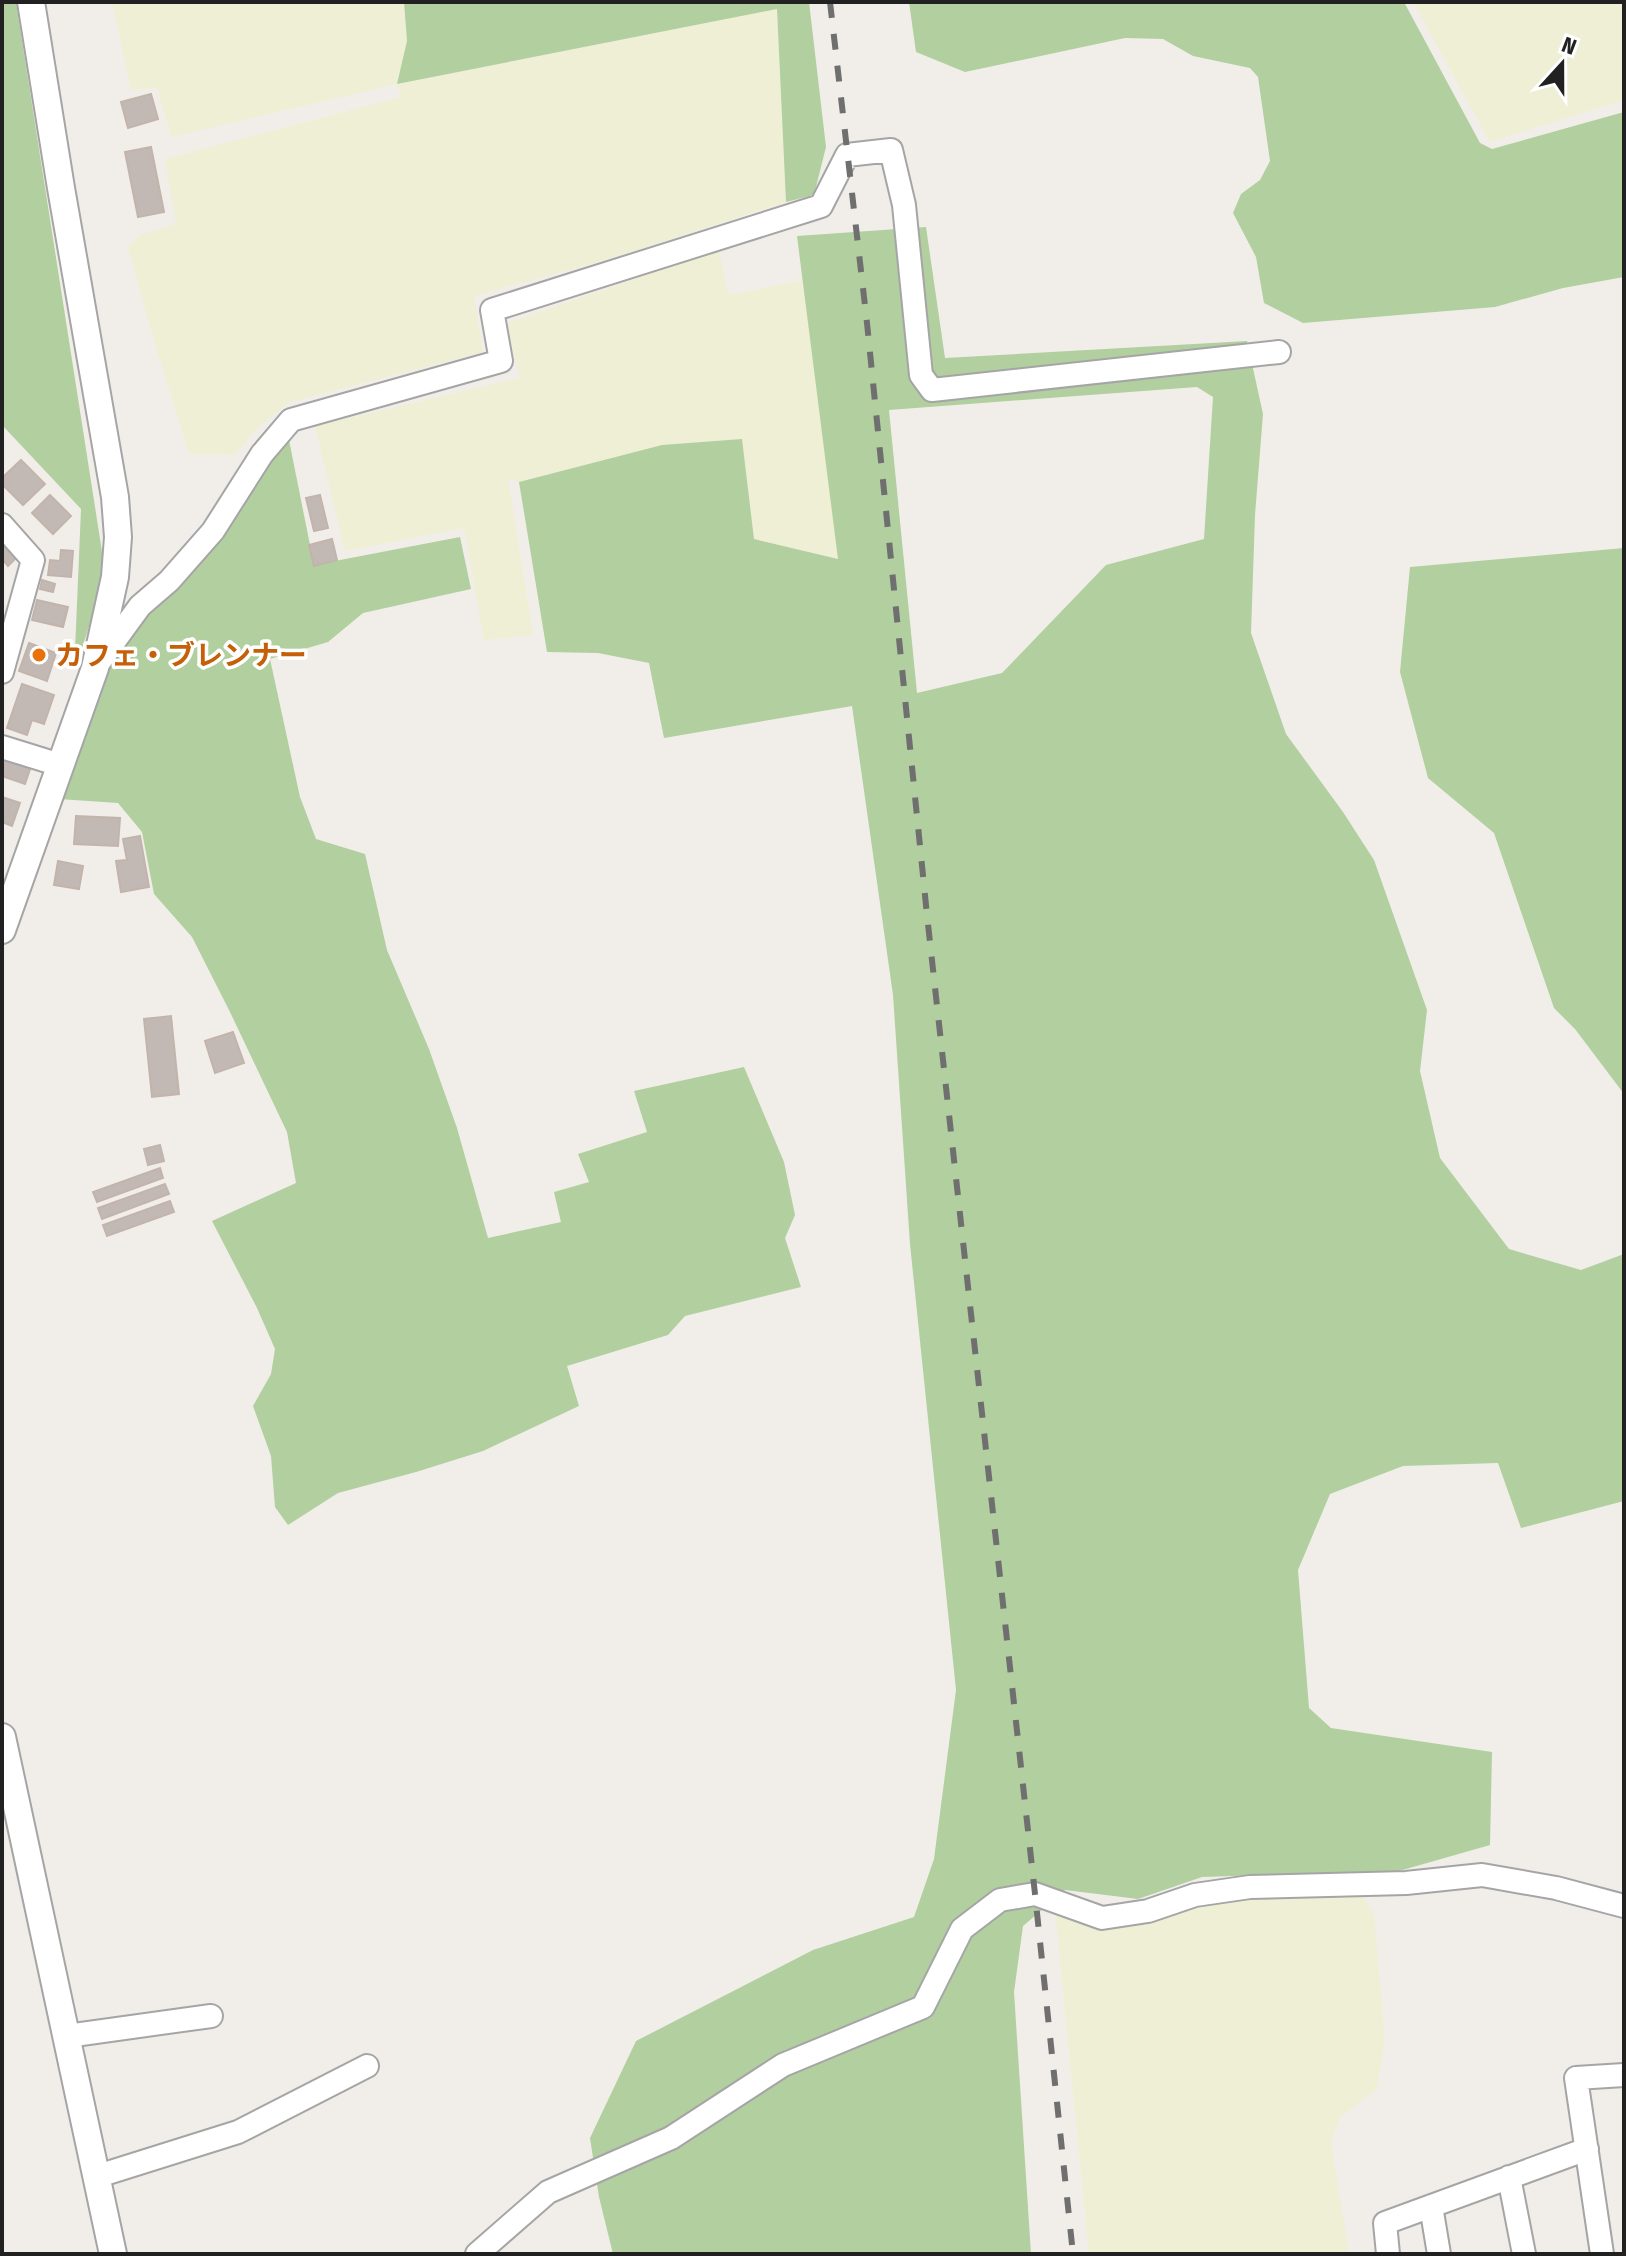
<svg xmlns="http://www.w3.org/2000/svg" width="1626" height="2256" viewBox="0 0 1626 2256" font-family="'Fira Sans Condensed','Noto Sans JP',sans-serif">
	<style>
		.farmland { fill: #efefd5 }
		.forest { fill: #b1cf9f; fill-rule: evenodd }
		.building { fill: #c2b9b5; stroke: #c3b4ab; stroke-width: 2 }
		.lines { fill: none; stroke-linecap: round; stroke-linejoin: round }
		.minor-casing { stroke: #a5a5a5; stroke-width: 26 }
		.tertiary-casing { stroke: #a5a5a5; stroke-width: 30 }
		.minor { stroke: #fff; stroke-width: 22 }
		.tertiary { stroke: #fff; stroke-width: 26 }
		.rail { stroke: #6f6f6f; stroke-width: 6; stroke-dasharray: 16 16; stroke-linecap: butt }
		.food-dot { fill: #e8710a; stroke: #fff; stroke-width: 3 }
		.labels { text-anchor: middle; stroke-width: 7; stroke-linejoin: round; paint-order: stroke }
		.food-label { font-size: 28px; font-weight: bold; fill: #c56008; stroke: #fff; text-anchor: start }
	</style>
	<rect width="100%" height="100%" fill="#f1eee9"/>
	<path class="farmland" d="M 112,2 L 404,2 L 407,41 L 398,84 L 777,9 L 786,202 L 608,259 L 474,296 L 483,352 L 290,402 L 255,430 L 235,455 L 189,454 L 152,334 L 128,247 L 140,235 L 176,224 L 165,159 L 401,97 L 397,84 L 171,137 L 157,87 L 131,90 Z
		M 1413,2 L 1624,2 L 1624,100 L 1490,142 Z
		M 719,250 L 728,295 L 803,280 L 839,559 L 754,539 L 742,439 L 662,445 L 519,482 L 508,478 L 533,635 L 484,640 L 464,528 L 345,551 L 315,426 L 520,378 L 507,323 Z
		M 1270,1895 L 1362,1895 L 1374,1913 L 1385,2042 L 1376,2090 L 1340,2117 L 1331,2142 L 1349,2254 L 1089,2254 L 1054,1901 L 1115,1925 L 1171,1906 Z"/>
	<path class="forest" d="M 2,2 L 16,2 L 103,558 L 98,599 L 81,651 L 75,651 L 81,509 L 2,425 Z
		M 404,2 L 809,2 L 826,147 L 814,195 L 786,202 L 777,9 L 397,84 L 407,41 Z
		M 909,2 L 1404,2 L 1480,143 L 1492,149 L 1624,112 L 1624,277 L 1563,288 L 1495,307 L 1303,323 L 1264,303 L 1256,257 L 1233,213 L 1241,194 L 1260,180 L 1270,161 L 1258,77 L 1250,68 L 1193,56 L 1163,39 L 1125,38 L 965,72 L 916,52 Z
		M 926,227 L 945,358 L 1247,341 L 1263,414 L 1255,515 L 1251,633 L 1286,734 L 1343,812 L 1374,860 L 1427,1010 L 1420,1071 L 1440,1158 L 1509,1249 L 1581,1270 L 1624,1254 L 1624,1501 L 1521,1528 L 1498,1463 L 1403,1466 L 1330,1494 L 1298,1570 L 1309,1708 L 1331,1728 L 1492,1752 L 1490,1845 L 1399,1871 L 1202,1877 L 1138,1899 L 1065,1890 L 1023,1926 L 1014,1992 L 1031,2254 L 613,2254 L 599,2197 L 590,2138 L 636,2041 L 813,1950 L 914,1917 L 934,1859 L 956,1690 L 910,1244 L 893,995 L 852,706 L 664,738 L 649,663 L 598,653 L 547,652 L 519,482 L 662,445 L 742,439 L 754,539 L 838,559 L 797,236 ZM 1197,387 L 1213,397 L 1204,539 L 1106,565 L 1002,673 L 917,693 L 889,410 Z
		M 288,435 L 314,565 L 460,537 L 471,589 L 363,613 L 328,642 L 270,659 L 300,797 L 316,839 L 365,854 L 387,950 L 429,1049 L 457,1128 L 488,1238 L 561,1222 L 554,1192 L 589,1182 L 578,1154 L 647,1132 L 634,1091 L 744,1067 L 784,1162 L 795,1215 L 785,1238 L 801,1287 L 685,1316 L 668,1335 L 567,1366 L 579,1406 L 483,1451 L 416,1472 L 338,1493 L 288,1525 L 275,1507 L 271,1456 L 253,1406 L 271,1374 L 275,1349 L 257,1308 L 212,1221 L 296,1183 L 287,1132 L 230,1012 L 192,937 L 154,894 L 142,832 L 118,803 L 59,799 L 102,676 L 149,610 Z
		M 1624,548 L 1624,1094 L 1575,1029 L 1554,1008 L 1494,833 L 1428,778 L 1400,672 L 1410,567 Z"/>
	<path class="building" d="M 151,94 L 158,119 L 128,128 L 121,102 Z
		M 151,147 L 164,212 L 138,217 L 125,152 Z
		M 21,460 L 45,484 L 23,505 L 2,484 L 2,478 Z
		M 50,495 L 71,516 L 53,534 L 32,513 Z
		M 320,495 L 328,528 L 314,531 L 306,498 Z
		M 332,539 L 337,560 L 314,566 L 309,545 Z
		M 4,542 L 18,556 L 8,566 L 2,559 L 2,544 Z
		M 61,550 L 73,551 L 71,577 L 48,575 L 50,560 L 60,561 Z
		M 42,580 L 55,584 L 53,592 L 40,589 Z
		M 37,600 L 68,607 L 63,627 L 32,620 Z
		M 29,643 L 56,653 L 47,681 L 19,671 Z
		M 22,684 L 54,695 L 44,724 L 32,720 L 27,735 L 7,728 Z
		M 3,756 L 31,766 L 25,784 L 2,776 Z
		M 2,797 L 20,803 L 12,826 L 2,822 Z
		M 76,816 L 120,818 L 118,846 L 74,844 Z
		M 140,836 L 149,887 L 121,892 L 116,861 L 127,860 L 123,839 Z
		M 58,861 L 83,866 L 79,889 L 54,885 Z
		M 171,1016 L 179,1094 L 152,1097 L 144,1019 Z
		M 233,1032 L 244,1063 L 215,1073 L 205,1041 Z
		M 160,1145 L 164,1161 L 148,1165 L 144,1149 Z
		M 160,1168 L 163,1178 L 97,1202 L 93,1192 Z
		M 165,1184 L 169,1194 L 102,1219 L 98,1208 Z
		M 170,1201 L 174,1212 L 107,1236 L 103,1225 Z"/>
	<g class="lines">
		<defs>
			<path id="minor" d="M 2,525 L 33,560 L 2,672
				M 97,665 L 140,606 L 169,581 L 213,531 L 262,454 L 291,420 L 501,361 L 492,310 L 821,206 L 847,155 L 891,150 L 904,205 L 921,375 L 932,390 L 1279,352
				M 2,747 L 60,765
				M 67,2036 L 211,2016
				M 98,2176 L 238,2132 L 367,2066
				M 1509,2177 L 1524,2254
				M 1431,2206 L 1439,2254
				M 477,2254 L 548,2192 L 671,2138 L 783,2065 L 923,2007 L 962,1929 L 1000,1900 L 1035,1894 L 1102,1918 L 1148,1911 L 1195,1895 L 1250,1887 L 1406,1883 L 1482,1875 L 1556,1888 L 1624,1906
				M 1388,2254 L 1385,2223 L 1587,2149
				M 1602,2254 L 1576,2078 L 1624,2075"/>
			<path id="tertiary" d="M 2,930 L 95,668 L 115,577 L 118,537 L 115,497 L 61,188 L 31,2
				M 2,1737 L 113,2254"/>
		</defs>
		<use href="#minor" class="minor-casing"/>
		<use href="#tertiary" class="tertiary-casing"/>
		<use href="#minor" class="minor"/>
		<use href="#tertiary" class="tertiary"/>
		<path class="rail" d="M 830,2 L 867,323 L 927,915 L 1035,1894 L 1073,2254"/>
	</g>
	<circle class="food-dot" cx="39" cy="655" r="8"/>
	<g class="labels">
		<g class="food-label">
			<text x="55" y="665">カフェ・ブレンナー</text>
		</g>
	</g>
	<rect width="1626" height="2256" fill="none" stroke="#212121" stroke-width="8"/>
	<g transform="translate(1562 64) rotate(21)" stroke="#ffffff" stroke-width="6" paint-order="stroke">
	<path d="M0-6L14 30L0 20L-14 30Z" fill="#212121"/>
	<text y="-12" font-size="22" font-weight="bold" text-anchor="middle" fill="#212121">N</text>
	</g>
</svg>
